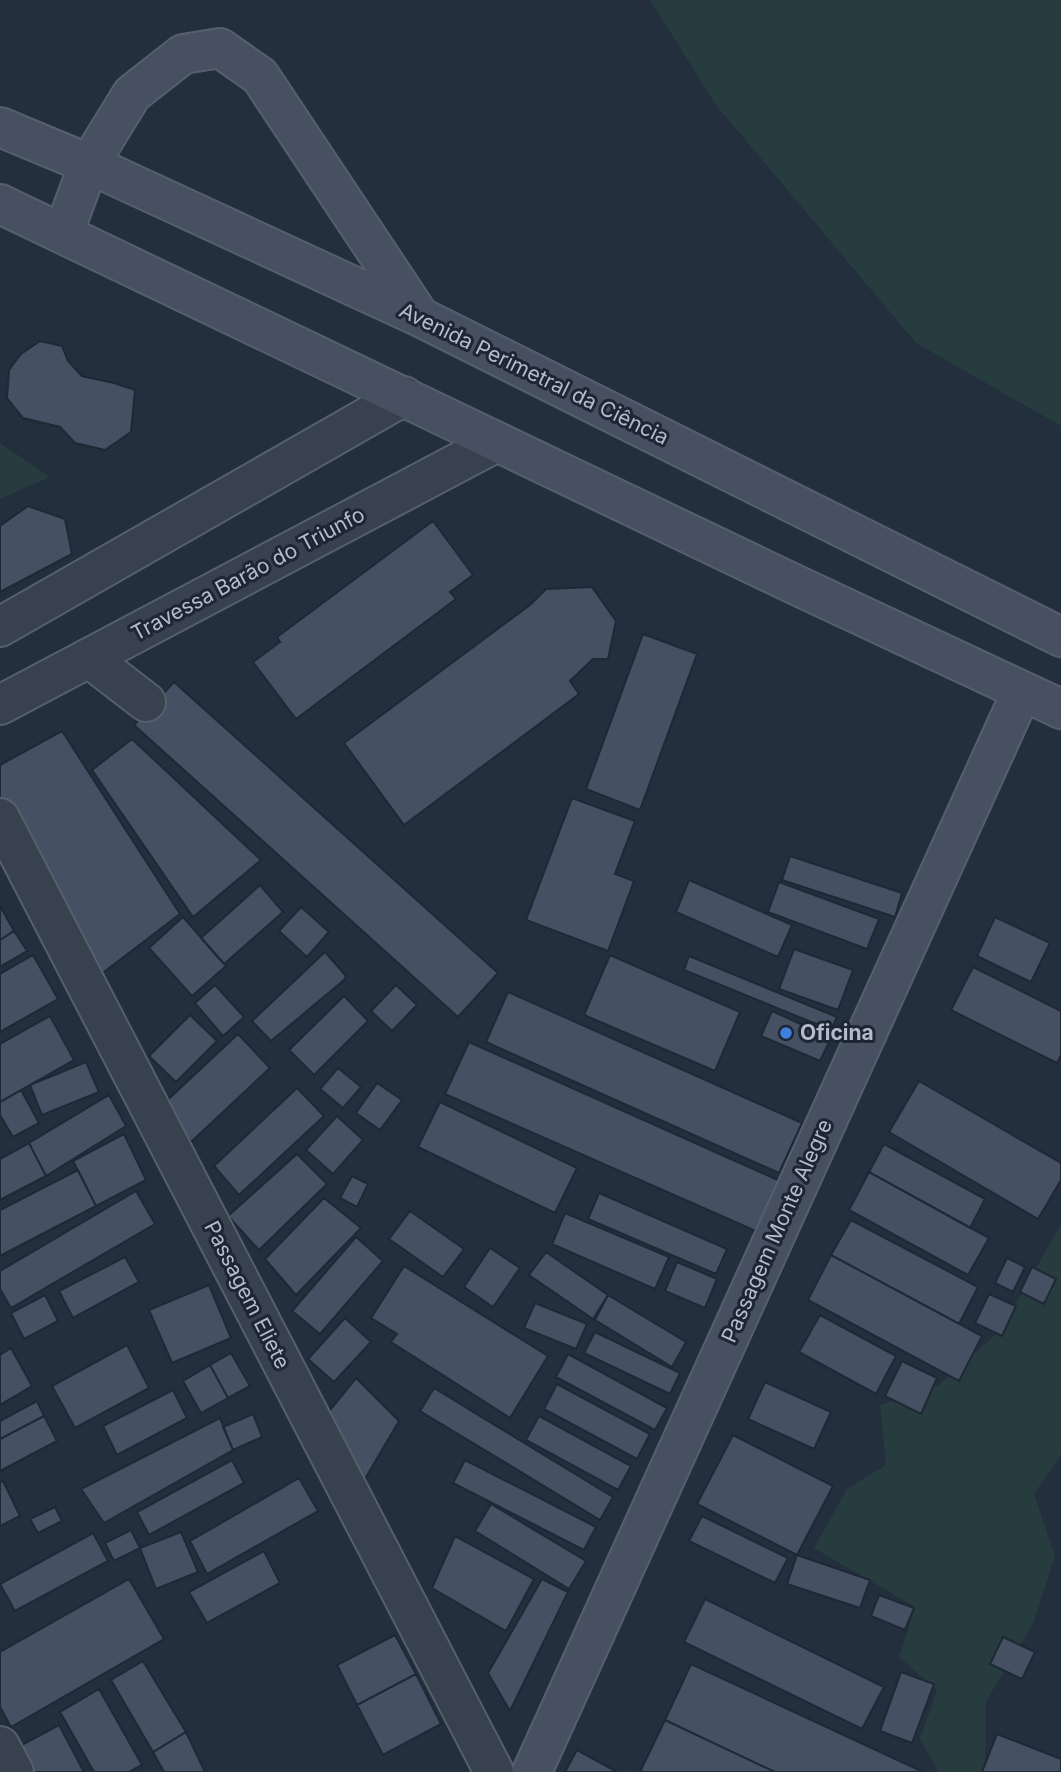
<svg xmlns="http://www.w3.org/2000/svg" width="1061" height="1772" viewBox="0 0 1061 1772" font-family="Inter,sans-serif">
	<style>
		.green { fill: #263c3f }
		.building { fill: #455162; stroke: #1f2835; stroke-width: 2 }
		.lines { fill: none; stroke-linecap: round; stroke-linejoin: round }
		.minor-casing { stroke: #565f6c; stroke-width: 42 }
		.tertiary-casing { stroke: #565f6c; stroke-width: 42 }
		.secondary-casing { stroke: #565f6c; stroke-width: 42 }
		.minor { stroke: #38414e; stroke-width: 38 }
		.tertiary { stroke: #38414e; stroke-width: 38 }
		.secondary { stroke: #465061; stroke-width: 38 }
		.shop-dot { fill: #3f7fe0; stroke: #1d2633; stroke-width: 2.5 }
		.labels { text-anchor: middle; stroke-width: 6; stroke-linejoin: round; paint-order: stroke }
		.street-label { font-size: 21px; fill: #b4bcc9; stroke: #1d2633 }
		.poi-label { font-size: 21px; font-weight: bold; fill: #b4bcc9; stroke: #1d2633; text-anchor: start }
	</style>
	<rect width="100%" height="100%" fill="#242f3e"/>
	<path class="green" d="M 650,0 L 1061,0 L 1061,426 L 916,343 L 716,105 Z
		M 0,443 L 50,477 L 0,499 Z
		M 1061,1224 L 1061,1455 L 1034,1494 L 1055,1556 L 1033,1624 L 986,1701 L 985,1772 L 938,1772 L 920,1739 L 937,1690 L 899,1657 L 915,1607 L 814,1548 L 847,1489 L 886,1465 L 880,1405 L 939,1385 L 1001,1330 Z"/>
	<path class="building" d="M 40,341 L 62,346 L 68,361 L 82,376 L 114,383 L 135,390 L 131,432 L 105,450 L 75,443 L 60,427 L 23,418 L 7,398 L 9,370 L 21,354 Z
		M 28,506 L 65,519 L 72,554 L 0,592 L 0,526 Z
		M 433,521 L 473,575 L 450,592 L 456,599 L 296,719 L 253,662 L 280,642 L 277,637 Z
		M 592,587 L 616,621 L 608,659 L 593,659 L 570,681 L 579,694 L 404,825 L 344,743 L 530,605 L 546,589 Z
		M 643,634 L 697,654 L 640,810 L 586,789 Z
		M 174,682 L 498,973 L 458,1017 L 134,725 Z
		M 62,731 L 180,914 L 96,978 L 0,797 L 0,765 Z
		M 132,739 L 261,860 L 193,917 L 92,770 Z
		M 572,798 L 635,821 L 615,874 L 634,881 L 608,951 L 526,920 Z
		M 790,856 L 902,893 L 895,917 L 782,880 Z
		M 689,880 L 792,925 L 778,957 L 676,912 Z
		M 779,882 L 879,919 L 867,949 L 768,912 Z
		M 260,885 L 283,912 L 224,964 L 201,938 Z
		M 0,906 L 14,931 L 0,940 Z
		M 301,907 L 329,932 L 307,957 L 279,931 Z
		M 183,917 L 226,966 L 192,996 L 149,948 Z
		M 995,917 L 1050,943 L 1031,982 L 977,956 Z
		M 14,931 L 27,951 L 0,967 L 0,940 Z
		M 794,949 L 853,970 L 838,1010 L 779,989 Z
		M 325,952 L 346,976 L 344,980 L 271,1041 L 252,1021 Z
		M 33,955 L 58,999 L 0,1032 L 0,974 Z
		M 610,955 L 740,1012 L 715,1071 L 584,1015 Z
		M 689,956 L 837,1017 L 831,1030 L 684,970 Z
		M 973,967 L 1061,1011 L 1061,1055 L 1057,1063 L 951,1010 Z
		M 215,985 L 244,1017 L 223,1036 L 195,1003 Z
		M 396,985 L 417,1005 L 392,1031 L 371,1011 Z
		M 508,992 L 802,1123 L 779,1173 L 486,1042 Z
		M 344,996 L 368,1021 L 314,1075 L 289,1050 Z
		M 772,1011 L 831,1038 L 820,1061 L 761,1036 Z
		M 190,1015 L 217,1041 L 176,1082 L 149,1056 Z
		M 50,1016 L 74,1060 L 0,1102 L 0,1044 Z
		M 238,1034 L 270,1068 L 191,1142 L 159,1108 Z
		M 469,1042 L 780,1181 L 758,1232 L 445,1094 Z
		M 86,1062 L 99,1092 L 42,1115 L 30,1085 Z
		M 338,1068 L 361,1087 L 343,1108 L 320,1089 Z
		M 919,1081 L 1061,1163 L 1061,1180 L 1038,1219 L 889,1132 Z
		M 377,1083 L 402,1100 L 380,1130 L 356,1113 Z
		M 297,1088 L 324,1116 L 239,1195 L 214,1166 Z
		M 21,1090 L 39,1123 L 13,1137 L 0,1115 L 0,1102 Z
		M 109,1095 L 126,1126 L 46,1176 L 29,1143 Z
		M 440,1102 L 577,1168 L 555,1213 L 418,1147 Z
		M 337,1116 L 363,1140 L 333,1174 L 306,1150 Z
		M 124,1134 L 146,1180 L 96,1206 L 73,1161 Z
		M 29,1143 L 46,1176 L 0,1200 L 0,1159 Z
		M 884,1144 L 985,1199 L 970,1228 L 869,1172 Z
		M 297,1154 L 327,1184 L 259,1250 L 228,1216 Z
		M 78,1170 L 96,1206 L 0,1256 L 0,1210 Z
		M 869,1172 L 989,1238 L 968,1275 L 849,1210 Z
		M 352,1176 L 368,1184 L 357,1207 L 340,1198 Z
		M 136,1191 L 155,1224 L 11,1308 L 0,1289 L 0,1271 Z
		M 599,1193 L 727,1249 L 716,1274 L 588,1219 Z
		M 324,1198 L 361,1228 L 296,1295 L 265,1259 Z
		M 410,1211 L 464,1249 L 443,1277 L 389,1239 Z
		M 565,1213 L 669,1257 L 655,1289 L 552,1244 Z
		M 851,1220 L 978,1287 L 959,1324 L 831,1255 Z
		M 356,1237 L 383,1261 L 320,1334 L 292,1311 Z
		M 490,1248 L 520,1268 L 493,1307 L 464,1287 Z
		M 546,1252 L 608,1295 L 593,1319 L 529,1275 Z
		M 831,1255 L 982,1336 L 959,1381 L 808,1300 Z
		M 125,1257 L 139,1282 L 73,1318 L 59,1291 Z
		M 1007,1258 L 1025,1267 L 1013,1292 L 995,1283 Z
		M 677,1262 L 717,1279 L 705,1308 L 665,1291 Z
		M 404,1266 L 548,1356 L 510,1418 L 391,1342 L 397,1334 L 371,1318 Z
		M 1032,1267 L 1056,1279 L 1044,1304 L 1020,1292 Z
		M 209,1285 L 231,1338 L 172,1363 L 149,1310 Z
		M 989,1294 L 1016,1306 L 1002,1336 L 975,1323 Z
		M 45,1295 L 58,1321 L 24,1339 L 11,1313 Z
		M 608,1295 L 686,1342 L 672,1367 L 595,1320 Z
		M 535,1303 L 587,1324 L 576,1349 L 524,1328 Z
		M 820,1315 L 896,1356 L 876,1394 L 799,1352 Z
		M 345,1318 L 371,1342 L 334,1382 L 308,1359 Z
		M 595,1332 L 680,1373 L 670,1394 L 584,1353 Z
		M 127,1345 L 149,1388 L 75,1428 L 52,1386 Z
		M 11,1348 L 32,1386 L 0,1405 L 0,1355 Z
		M 231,1353 L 250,1386 L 228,1398 L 210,1365 Z
		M 568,1354 L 667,1408 L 655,1430 L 556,1377 Z
		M 902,1361 L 937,1378 L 921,1414 L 885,1396 Z
		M 210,1365 L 228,1398 L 201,1413 L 183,1381 Z
		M 356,1378 L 399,1421 L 362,1484 L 322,1420 Z
		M 765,1382 L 831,1412 L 814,1449 L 748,1419 Z
		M 557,1384 L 650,1434 L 637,1459 L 544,1409 Z
		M 434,1388 L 613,1497 L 600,1520 L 420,1411 Z
		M 173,1390 L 187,1418 L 117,1455 L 103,1426 Z
		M 37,1401 L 44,1416 L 0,1439 L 0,1421 Z
		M 253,1414 L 262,1437 L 233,1450 L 223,1427 Z
		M 44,1416 L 57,1441 L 0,1471 L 0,1439 Z
		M 539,1416 L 631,1466 L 618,1490 L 526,1440 Z
		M 220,1418 L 233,1450 L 104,1523 L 81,1489 Z
		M 733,1435 L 833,1486 L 797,1555 L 697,1504 Z
		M 232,1460 L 244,1483 L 149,1535 L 137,1512 Z
		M 465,1460 L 596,1527 L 584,1550 L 453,1483 Z
		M 299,1478 L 318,1511 L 207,1574 L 190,1541 Z
		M 3,1481 L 20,1516 L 0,1526 L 0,1482 Z
		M 491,1504 L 586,1561 L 569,1589 L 475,1531 Z
		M 55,1507 L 62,1521 L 38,1533 L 30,1519 Z
		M 702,1516 L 788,1558 L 775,1583 L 689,1541 Z
		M 131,1530 L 140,1548 L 114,1561 L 105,1543 Z
		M 181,1532 L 198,1572 L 156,1589 L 140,1548 Z
		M 93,1533 L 108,1561 L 15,1611 L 0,1584 Z
		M 455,1536 L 534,1579 L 506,1631 L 432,1588 Z
		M 264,1551 L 280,1583 L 207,1623 L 189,1592 Z
		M 797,1555 L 870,1580 L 860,1608 L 787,1584 Z
		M 129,1579 L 164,1639 L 11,1727 L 0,1707 L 0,1652 Z
		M 542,1579 L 568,1592 L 510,1711 L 488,1673 Z
		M 879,1595 L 914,1608 L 905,1630 L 871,1616 Z
		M 705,1599 L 884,1687 L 862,1729 L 684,1642 Z
		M 395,1635 L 416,1674 L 357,1705 L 337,1665 Z
		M 1003,1637 L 1035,1652 L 1022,1679 L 990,1664 Z
		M 143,1661 L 186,1732 L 153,1752 L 111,1680 Z
		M 691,1664 L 923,1772 L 775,1772 L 665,1720 Z
		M 901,1672 L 934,1684 L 912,1743 L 880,1731 Z
		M 416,1674 L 441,1724 L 383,1755 L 357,1705 Z
		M 99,1689 L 142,1765 L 129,1772 L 94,1772 L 60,1712 Z
		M 665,1720 L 775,1772 L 640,1772 Z
		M 59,1725 L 84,1772 L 31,1772 L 18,1747 Z
		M 186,1732 L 205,1772 L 164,1772 L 153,1752 Z
		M 997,1734 L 1061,1759 L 1061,1772 L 982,1772 Z
		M 577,1750 L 617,1772 L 565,1772 Z"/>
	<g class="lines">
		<defs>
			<path id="minor" d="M 89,658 L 146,702
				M 0,818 L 494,1772
				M 0,1746 L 14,1772"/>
			<path id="tertiary" d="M 0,627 L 404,396
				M 0,705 L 497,442"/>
			<path id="secondary" d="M 0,127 L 89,164 L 420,317 L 1061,637
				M 0,204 L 794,584 L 1061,709
				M 63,234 L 89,164 L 132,94 L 183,54 L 220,48 L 260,76 L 420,317
				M 532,1772 L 1022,691"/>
		</defs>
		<use href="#minor" class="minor-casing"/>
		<use href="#tertiary" class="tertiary-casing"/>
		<use href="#secondary" class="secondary-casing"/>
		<use href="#minor" class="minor"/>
		<use href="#tertiary" class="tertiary"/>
		<use href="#secondary" class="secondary"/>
	</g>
	<circle class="shop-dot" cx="786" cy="1033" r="7"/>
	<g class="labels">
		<g class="street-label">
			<text transform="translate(534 374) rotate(26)" y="7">Avenida Perimetral da Ciência</text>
			<text transform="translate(248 574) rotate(-28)" y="7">Travessa Barão do Triunfo</text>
			<text transform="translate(777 1231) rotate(-66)" y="7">Passagem Monte Alegre</text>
			<text transform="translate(247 1295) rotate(63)" y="7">Passagem Eliete</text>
		</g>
		<g class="poi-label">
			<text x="800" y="1040">Oficina</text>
		</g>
	</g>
</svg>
